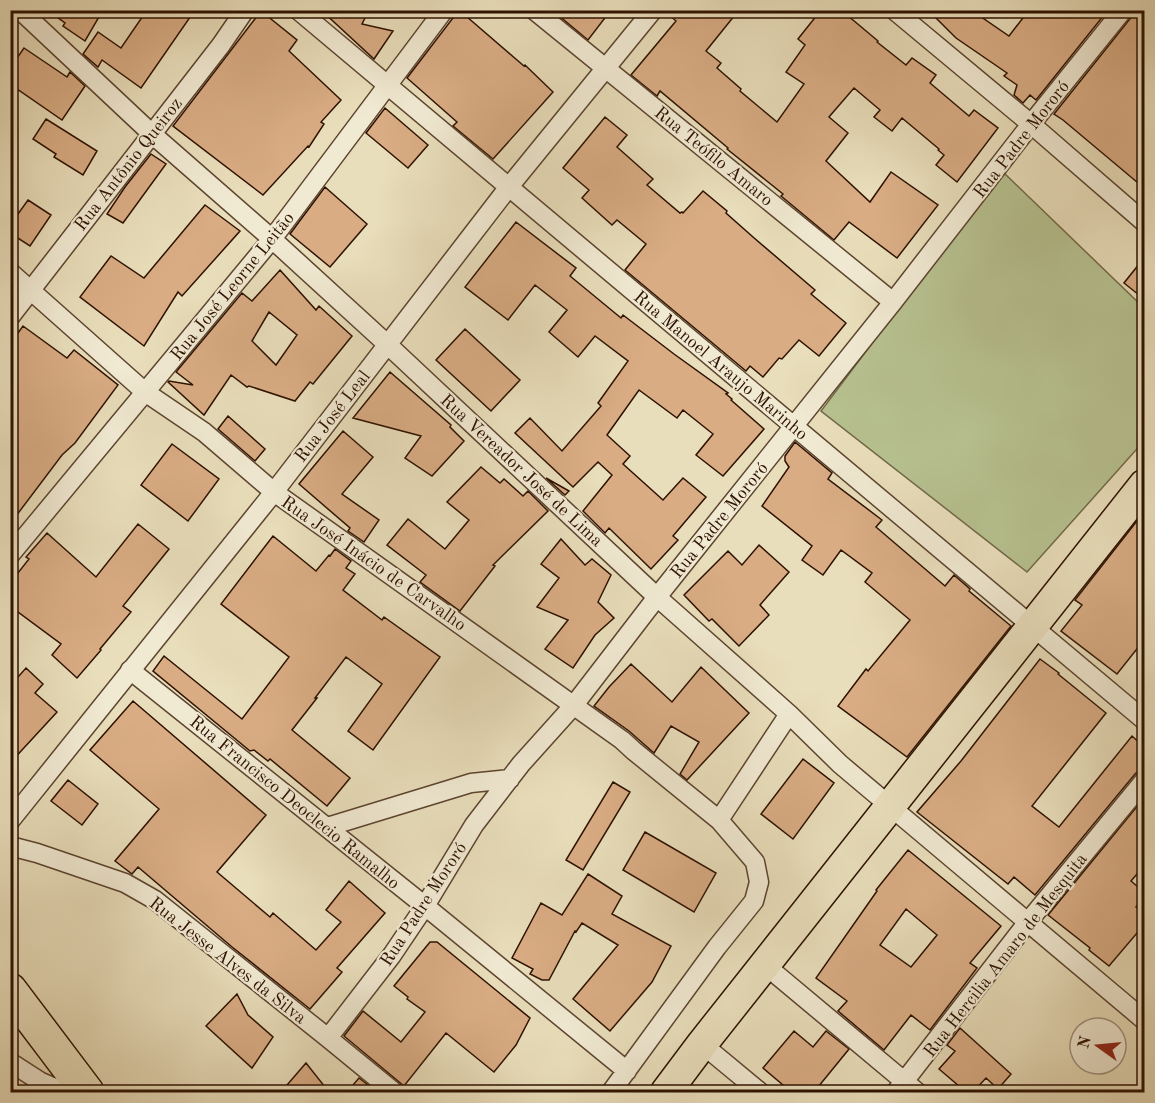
<svg xmlns="http://www.w3.org/2000/svg" width="1155" height="1103" viewBox="0 0 1155 1103" font-family="'Old Standard TT',serif">
	<style>
		.green { fill: #b7c190; stroke: #726948; stroke-width: 1.5 }
		.building { fill: #d9ac84; stroke: #2d1100; stroke-width: 1.5; fill-rule: evenodd }
		.lines { fill: none; stroke-linecap: round; stroke-linejoin: round }
		.street-casing { stroke: #5c442f; stroke-width: 21 }
		.primary-casing { stroke: #2d1100; stroke-width: 33 }
		.highway-casing { stroke: #2d1100; stroke-width: 36 }
		.street { stroke: #f1ead3; stroke-width: 18 }
		.primary { stroke: #e9debb; stroke-width: 30 }
		.highway { stroke: #e9debb; stroke-width: 33 }
		.labels { text-anchor: middle; stroke-width: 4.5; stroke-linejoin: round; paint-order: stroke }
		.street-label { font-size: 18px; fill: #2d1100; stroke: #f1ead3 }
	</style>
	<rect width="100%" height="100%" fill="#e9debb"/>
	<filter id="stains"><feTurbulence type="fractalNoise" baseFrequency=".00333" numOctaves="4"/><feColorMatrix values="0 0 0 0 .2 0 0 0 0 .09 0 0 0 0 .02 0 0 0 .5 -.17"/></filter>
	<radialGradient id="worn" r=".72"><stop offset=".6" stop-color="#630" stop-opacity="0"/><stop offset="1" stop-color="#630" stop-opacity=".3"/></radialGradient>
	<path class="green" d="M 1002,171 L 1144,308 L 1144,441 L 1027,572 L 821,411 Z"/>
	<path class="building" d="M 47,10 L 103,10 L 85,41 L 63,26 L 65,23 Z
		M 147,10 L 195,10 L 141,88 L 102,60 L 98,67 L 83,54 L 98,32 L 121,48 Z
		M 321,10 L 369,10 L 362,24 L 393,31 L 374,59 Z
		M 459,10 L 524,66 L 525,65 L 553,92 L 493,159 L 453,126 L 457,122 L 407,78 Z
		M 552,10 L 611,10 L 588,40 Z
		M 664,10 L 739,10 L 706,51 L 721,63 L 717,68 L 741,89 L 740,91 L 777,122 L 804,84 L 786,72 L 805,45 L 798,39 L 821,10 L 841,10 L 878,41 L 877,42 L 906,65 L 912,58 L 936,75 L 930,83 L 969,116 L 974,110 L 998,128 L 957,182 L 936,165 L 944,155 L 938,150 L 939,149 L 902,118 L 892,131 L 874,117 L 880,110 L 854,88 L 829,117 L 848,133 L 826,161 L 870,202 L 891,172 L 938,205 L 897,258 L 849,222 L 834,240 L 781,196 L 783,194 L 727,149 L 728,148 L 660,91 L 657,96 L 631,75 L 676,21 Z
		M 928,10 L 971,10 L 1009,36 L 1029,10 L 1108,10 L 1036,100 L 1030,95 L 1023,103 L 1014,95 L 1017,85 L 1004,76 L 1007,73 L 956,38 Z
		M 261,11 L 297,40 L 289,51 L 341,100 L 321,122 L 324,124 L 309,147 L 308,146 L 263,195 L 173,126 Z
		M 1133,15 L 1144,24 L 1144,188 L 1063,120 L 1054,114 Z
		M 24,48 L 67,77 L 70,72 L 85,86 L 62,120 L 10,84 L 10,68 Z
		M 385,108 L 428,145 L 408,168 L 366,133 Z
		M 605,117 L 627,135 L 617,147 L 653,179 L 647,185 L 680,213 L 682,212 L 683,213 L 703,191 L 727,211 L 726,213 L 753,237 L 815,290 L 811,294 L 846,323 L 819,356 L 799,340 L 782,359 L 779,358 L 763,377 L 750,366 L 746,371 L 625,270 L 646,244 L 617,220 L 612,225 L 582,198 L 589,190 L 563,168 Z
		M 46,119 L 97,151 L 83,175 L 54,157 L 56,154 L 33,139 Z
		M 151,154 L 166,164 L 123,223 L 107,214 L 125,187 Z
		M 325,187 L 367,224 L 330,267 L 290,234 Z
		M 28,200 L 51,215 L 30,246 L 10,233 L 10,225 Z
		M 205,205 L 240,231 L 182,296 L 178,292 L 144,346 L 80,297 L 111,256 L 144,278 Z
		M 516,222 L 576,268 L 570,276 L 621,318 L 623,315 L 674,354 L 728,393 L 726,394 L 732,399 L 731,400 L 764,429 L 723,476 L 696,455 L 713,434 L 683,410 L 677,418 L 639,390 L 607,435 L 630,456 L 623,464 L 663,500 L 683,478 L 706,497 L 673,536 L 678,540 L 651,569 L 609,528 L 605,533 L 583,511 L 612,475 L 598,462 L 573,487 L 515,433 L 530,418 L 562,451 L 601,406 L 598,403 L 628,361 L 595,336 L 578,357 L 549,332 L 567,310 L 535,285 L 508,320 L 465,287 Z
		M 1144,258 L 1144,299 L 1124,283 Z
		M 280,270 L 316,310 L 319,306 L 352,336 L 313,384 L 310,382 L 295,401 L 249,386 L 247,387 L 231,375 L 204,415 L 168,382 L 169,381 L 193,385 L 176,372 L 242,293 L 252,301 ZM 269,312 L 297,335 L 276,365 L 252,341 Z
		M 23,326 L 67,358 L 74,350 L 118,385 L 75,443 L 62,455 L 10,524 L 10,344 Z
		M 465,329 L 520,380 L 491,411 L 436,360 Z
		M 390,372 L 451,425 L 450,427 L 464,441 L 432,476 L 405,458 L 421,436 L 353,418 Z
		M 228,416 L 265,449 L 255,461 L 218,429 Z
		M 343,431 L 373,457 L 342,494 L 379,520 L 364,542 L 348,531 L 350,528 L 299,484 Z
		M 795,442 L 832,473 L 828,479 L 882,520 L 876,527 L 945,586 L 954,575 L 970,589 L 969,591 L 1011,626 L 907,757 L 838,706 L 866,669 L 868,671 L 910,620 L 865,582 L 872,573 L 841,550 L 823,575 L 802,560 L 812,546 L 762,506 L 789,467 L 785,461 L 785,456 Z
		M 172,444 L 219,479 L 188,521 L 141,485 Z
		M 481,467 L 500,483 L 504,479 L 523,496 L 528,491 L 548,511 L 493,565 L 495,566 L 460,611 L 420,582 L 426,575 L 387,545 L 408,519 L 445,549 L 469,520 L 447,502 Z
		M 546,478 L 569,491 L 565,495 Z
		M 1144,512 L 1144,640 L 1117,674 L 1061,631 L 1082,605 L 1075,600 Z
		M 138,524 L 169,549 L 123,606 L 131,612 L 100,649 L 101,650 L 77,678 L 52,655 L 61,644 L 10,606 L 10,583 L 29,559 L 26,557 L 47,533 L 96,577 Z
		M 273,536 L 316,571 L 329,555 L 330,556 L 335,549 L 351,561 L 346,568 L 355,574 L 343,590 L 382,620 L 384,617 L 440,657 L 373,750 L 348,731 L 382,684 L 346,657 L 315,698 L 317,698 L 292,730 L 350,778 L 327,806 L 270,759 L 268,761 L 254,750 L 250,751 L 153,671 L 164,656 L 242,719 L 289,657 L 221,604 Z
		M 561,539 L 585,565 L 592,559 L 611,575 L 598,602 L 614,618 L 595,635 L 573,668 L 545,649 L 568,620 L 537,607 L 559,578 L 541,564 Z
		M 759,545 L 789,572 L 760,605 L 769,615 L 739,646 L 712,619 L 709,621 L 684,595 L 728,551 L 742,565 Z
		M 1040,659 L 1059,673 L 1058,674 L 1106,713 L 1032,806 L 1059,827 L 1132,736 L 1144,747 L 1144,766 L 1135,774 L 1035,895 L 1014,877 L 1008,884 L 917,812 L 961,761 Z
		M 631,664 L 672,702 L 701,667 L 749,713 L 687,780 L 680,774 L 699,742 L 671,726 L 654,753 L 629,731 L 594,706 L 609,687 Z
		M 26,668 L 43,684 L 35,693 L 57,712 L 10,763 L 10,686 Z
		M 133,701 L 266,815 L 217,872 L 270,917 L 273,913 L 316,950 L 341,922 L 326,910 L 349,881 L 385,913 L 337,968 L 342,972 L 310,1009 L 232,947 L 138,867 L 132,874 L 115,861 L 159,809 L 90,750 Z
		M 803,759 L 834,783 L 793,839 L 761,814 Z
		M 68,780 L 98,804 L 82,825 L 51,801 Z
		M 613,782 L 630,792 L 583,870 L 566,860 Z
		M 1144,798 L 1144,866 L 1131,881 L 1144,892 L 1144,897 L 1136,907 L 1144,914 L 1144,940 L 1137,933 L 1109,966 L 1089,950 L 1090,948 L 1048,915 Z
		M 645,832 L 716,873 L 694,912 L 623,870 Z
		M 908,850 L 1001,926 L 970,963 L 977,968 L 930,1030 L 911,1015 L 884,1050 L 838,1011 L 847,1001 L 816,978 L 877,891 L 876,890 ZM 906,909 L 937,935 L 911,967 L 880,945 Z
		M 588,874 L 622,896 L 612,914 L 671,946 L 652,982 L 610,1031 L 573,999 L 618,945 L 582,923 L 576,932 L 575,931 L 549,980 L 542,980 L 530,974 L 533,969 L 512,958 L 541,903 L 562,915 Z
		M 430,942 L 437,942 L 530,1018 L 516,1045 L 494,1072 L 446,1033 L 404,1086 L 344,1036 L 363,1011 L 401,1042 L 425,1012 L 407,999 L 408,997 L 394,986 Z
		M 237,994 L 248,1015 L 273,1037 L 252,1068 L 206,1026 Z
		M 960,1028 L 1011,1074 L 998,1089 L 986,1078 L 973,1092 L 966,1092 L 939,1069 L 955,1051 L 947,1045 Z
		M 794,1031 L 813,1047 L 826,1031 L 849,1049 L 814,1092 L 776,1092 L 783,1085 L 763,1068 Z
		M 306,1063 L 329,1092 L 281,1092 Z
		M 359,1078 L 377,1092 L 347,1092 Z"/>
	<g class="lines">
		<defs>
			<path id="street" d="M 20,10 L 152,134 L 272,239 L 388,345 L 657,597 L 789,714 L 840,764 L 1144,1020
				M 298,10 L 1144,720
				M 534,10 L 893,302
				M 894,10 L 1031,124 L 1144,222
				M 10,272 L 145,392 L 204,432 L 274,492 L 622,740 L 634,751 L 719,820 L 755,862 L 759,882 L 754,901 L 717,947 L 611,1092
				M 10,317 L 221,45 L 245,10
				M 10,555 L 272,239 L 444,10
				M 130,670 L 425,906 L 627,1071
				M 719,820 L 789,714
				M 10,821 L 274,492 L 508,188 L 653,10
				M 327,827 L 471,783 L 510,779
				M 10,846 L 37,853 L 125,883 L 155,900 L 328,1038 L 394,1092
				M 765,965 L 917,1092
				M 328,1038 L 392,955 L 425,906 L 474,825 L 521,764 L 574,705 L 657,597 L 893,302 L 1031,124 L 1123,10
				M 702,1044 L 760,1092
				M 10,1062 L 41,1082 L 64,1092
				M 896,1092 L 1027,923 L 1144,781"/>
			<path id="primary" d="M 666,1092 L 702,1044 L 1144,485"/>
			<path id="highway" d="M 10,990 L 87,1092"/>
		</defs>
		<use href="#street" class="street-casing"/>
		<use href="#primary" class="primary-casing"/>
		<use href="#highway" class="highway-casing"/>
		<use href="#street" class="street"/>
		<use href="#primary" class="primary"/>
		<use href="#highway" class="highway"/>
	</g>
	<g class="labels">
		<g class="street-label">
			<text transform="translate(1021 139) rotate(-52)" y="6">Rua Padre Mororó</text>
			<text transform="translate(714 156) rotate(39)" y="6">Rua Teófilo Amaro</text>
			<text transform="translate(128 164) rotate(-52)" y="6">Rua Antônio Queiroz</text>
			<text transform="translate(232 286) rotate(-51)" y="6">Rua José Leorne Leitão</text>
			<text transform="translate(721 365) rotate(40)" y="6">Rua Manoel Araujo Marinho</text>
			<text transform="translate(332 416) rotate(-52)" y="6">Rua José Leal</text>
			<text transform="translate(522 470) rotate(43)" y="6">Rua Vereador José de Lima</text>
			<text transform="translate(719 520) rotate(-51)" y="6">Rua Padre Mororó</text>
			<text transform="translate(374 563) rotate(35)" y="6">Rua José Inácio de Carvalho</text>
			<text transform="translate(295 802) rotate(39)" y="6">Rua Francisco Deoclecio Ramalho</text>
			<text transform="translate(423 904) rotate(-57)" y="6">Rua Padre Mororó</text>
			<text transform="translate(1005 955) rotate(-52)" y="6">Rua Hercilia Amaro de Mesquita</text>
			<text transform="translate(228 960) rotate(38)" y="6">Rua Jesse Alves da Silva</text>
		</g>
	</g>
	<rect width="1155" height="1103" fill="none" stroke="#e9debb" stroke-width="36"/>
	<rect x="12" y="12" width="1131" height="1079" fill="none" stroke="#2d1100" stroke-width="3"/>
	<rect x="18" y="18" width="1119" height="1067" fill="none" stroke="#2d1100" stroke-width="1.5"/>
	<g transform="translate(1098 1046) rotate(285)"><circle r="28" fill="#f1ead3" stroke="#a3937f" stroke-width="1.5"/>
	<path d="M0-4.5L10 22L0 15L-10 22Z" fill="#8f2418"/>
	<text y="-9" font-size="16" font-weight="bold" text-anchor="middle" fill="#2d1100">N</text>
	</g>
	<rect width="100%" height="100%" filter="url(#stains)"/>
	<rect width="100%" height="100%" fill="url(#worn)"/>
</svg>
